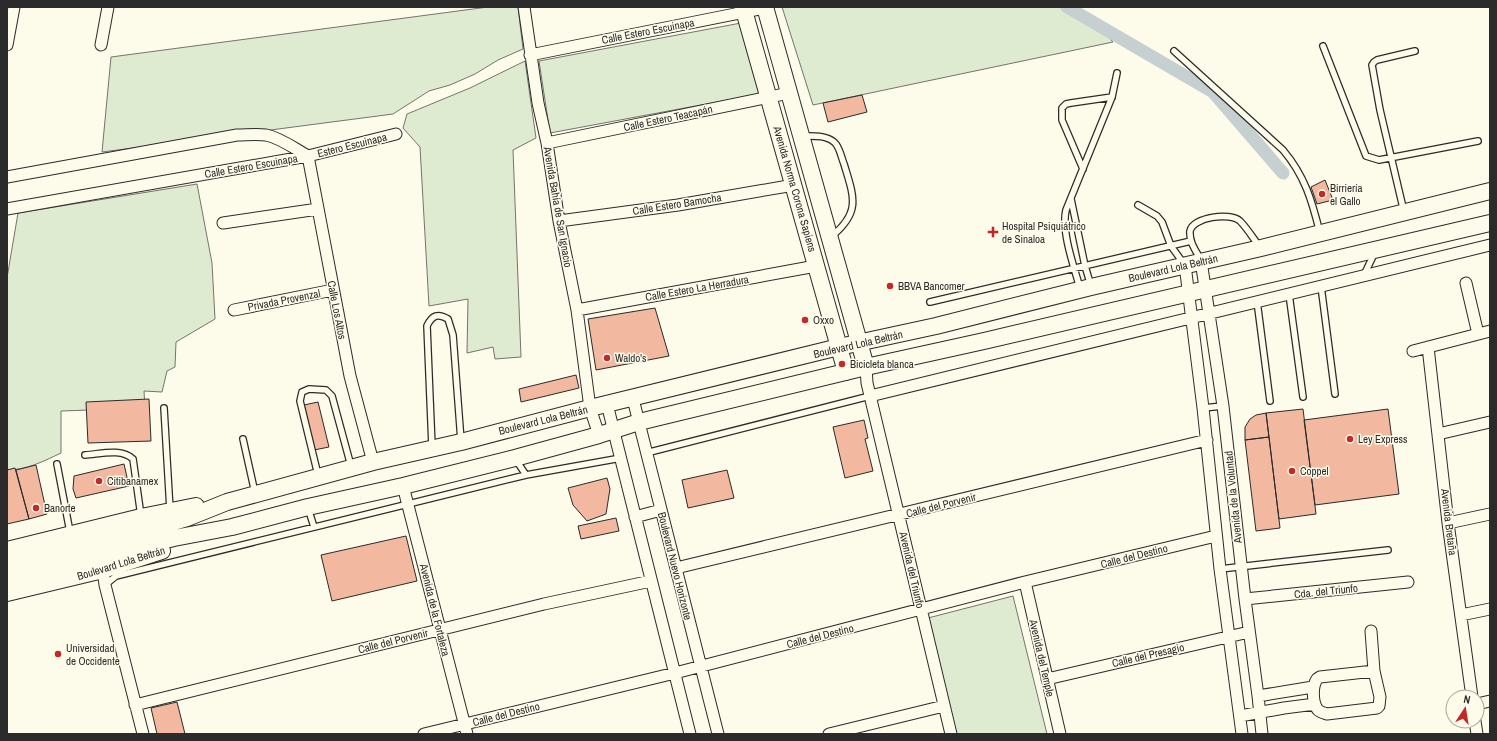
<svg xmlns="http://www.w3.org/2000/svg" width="1497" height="741" viewBox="0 0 1497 741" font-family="'Archivo Narrow',sans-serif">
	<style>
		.green { fill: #deebd1; stroke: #74746e }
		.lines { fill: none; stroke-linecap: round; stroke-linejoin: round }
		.canal { stroke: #c7d0d0; stroke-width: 13 }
		.building { fill: #f2b8a0; stroke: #2b2b2b }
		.lane-casing { stroke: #2b2b2b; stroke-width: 8 }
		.street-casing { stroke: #2b2b2b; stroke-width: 13 }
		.secondary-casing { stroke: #2b2b2b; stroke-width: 18 }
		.lane { stroke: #fdfbea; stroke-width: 5.5 }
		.street { stroke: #fdfbea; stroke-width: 11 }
		.secondary { stroke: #fdfbea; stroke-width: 16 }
		.poi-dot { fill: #c62828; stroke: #fdfbea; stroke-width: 1.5 }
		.labels { text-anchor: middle; stroke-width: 3; stroke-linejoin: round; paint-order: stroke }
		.street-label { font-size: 11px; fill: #2b2b2b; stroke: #fdfbea }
		.poi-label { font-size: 11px; fill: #2b2b2b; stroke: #fdfbea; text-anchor: start }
	</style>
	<rect width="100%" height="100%" fill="#fdfbea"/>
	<path class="green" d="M 488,7 L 518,7 L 523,49 L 498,60 L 475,74 L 450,85 L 429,91 L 393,114 L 102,152 L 111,57 Z
		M 782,7 L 1078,7 L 1113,42 L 813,105 Z
		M 741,23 L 760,94 L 550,133 L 539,61 Z
		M 525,61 L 536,138 L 513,150 L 521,357 L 495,359 L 493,347 L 467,353 L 468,299 L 429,306 L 420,147 L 403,128 L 407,114 L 470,88 Z
		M 197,184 L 212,263 L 215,319 L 176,342 L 175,367 L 167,371 L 162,392 L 144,391 L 145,408 L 61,411 L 61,453 C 44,461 27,470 7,470 L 7,278 L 18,213 Z
		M 1013,596 L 1047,734 L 956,734 L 928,618 Z"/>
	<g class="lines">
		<path class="canal" d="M 1067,7 L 1213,92 L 1283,173"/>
	</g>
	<path class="building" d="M 862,95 L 867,112 L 828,122 L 823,103 Z
		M 1325,180 L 1333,200 L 1317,204 L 1311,187 Z
		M 655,308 L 669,356 L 596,370 L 588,319 Z
		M 576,375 L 579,388 L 521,402 L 519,389 Z
		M 149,399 L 151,441 L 88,443 L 86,402 Z
		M 318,402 L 329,447 L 314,450 L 304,405 Z
		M 1303,409 L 1316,514 L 1279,519 L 1266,413 Z
		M 1388,409 L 1399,494 L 1315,505 L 1304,420 Z
		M 1266,413 L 1269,437 L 1245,440 L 1245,427 L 1250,419 L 1256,415 Z
		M 864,420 L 868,438 L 865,439 L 873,471 L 845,478 L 833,427 Z
		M 1269,437 L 1280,528 L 1256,531 L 1245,440 Z
		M 124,464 L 129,486 L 76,498 L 73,489 L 74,476 Z
		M 36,465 L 47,514 L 29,519 L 16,470 Z
		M 15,468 L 29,519 L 7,524 L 7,470 Z
		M 727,470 L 734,498 L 688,508 L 682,480 Z
		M 607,478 L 610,489 L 606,514 L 587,521 L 573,505 L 568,488 Z
		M 616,518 L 619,531 L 581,539 L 578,526 Z
		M 406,536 L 417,581 L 332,601 L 321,555 Z
		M 177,702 L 185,734 L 157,734 L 151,708 Z"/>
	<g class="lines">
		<defs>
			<path id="lane" d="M 1323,46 L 1366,156 L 1379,160 L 1478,141
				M 1174,51 L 1283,150 C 1305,176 1312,201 1320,233
				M 804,136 C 813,136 826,135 834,142 C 840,147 841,157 844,164 C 854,197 861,212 832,236
				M 1083,169 L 1062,120 L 1062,108 L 1066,104 L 1071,103 L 1112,97
				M 1071,199 L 1085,266 L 1091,286
				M 1138,205 L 1157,216 L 1162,222 L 1171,246 L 1184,264
				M 1404,212 L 1380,110 L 1372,65 L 1374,62 L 1377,60 L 1415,51
				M 1201,260 C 1196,251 1189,242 1190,231 C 1193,217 1230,212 1240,221 C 1247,228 1253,238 1259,246
				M 1364,275 L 1375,252
				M 1321,286 L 1335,394
				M 1080,288 C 1074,267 1061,231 1066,210 L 1112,97 L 1117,73
				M 1289,294 L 1303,397
				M 1257,301 L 1270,401
				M 930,302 L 1191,241
				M 164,408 L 170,510
				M 1203,408 L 1223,406
				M 243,439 L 255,493
				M 432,447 L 427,326 C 432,315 438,313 448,319 L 453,335 L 461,441
				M 646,453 L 870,396
				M 85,455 C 101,454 121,448 133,459 L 141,516
				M 516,460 L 526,475 L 621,458
				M 57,464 L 70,532
				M 318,475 L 300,401 L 302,392 L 309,389 L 326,390 L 332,396 L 351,466
				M 308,508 L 314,527
				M 1220,569 L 1388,550
				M 105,585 L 116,576 L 526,475"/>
			<path id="street" d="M 524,7 L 538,103 L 547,143 L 559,221 L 577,310 L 590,408 L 599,435
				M 7,45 L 14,7
				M 101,45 L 108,7
				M 530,55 L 765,8
				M 547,143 L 789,93
				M 308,156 L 350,376 L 373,462
				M 7,177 L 237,135 C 246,135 256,134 266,135 C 281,138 295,149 308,156
				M 7,209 L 308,156 L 396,134
				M 559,221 L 678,205 L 794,185
				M 223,223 L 318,209
				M 1201,261 L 1223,406 L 1245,599 L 1258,696 L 1262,734
				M 1185,265 L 1203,408 L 1220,569 L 1242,734
				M 1466,283 L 1478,334
				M 234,310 L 333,290
				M 577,310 L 816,266
				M 1428,347 L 1448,523 L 1472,697
				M 1413,351 L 1490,331
				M 866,367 L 867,383 L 951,734
				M 870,396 L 1490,245
				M 633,399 L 718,734
				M 607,404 L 690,734
				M 1438,434 L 1490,422
				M 403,486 L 467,734
				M 635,517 L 661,510
				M 1448,523 L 1490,514
				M 676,568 L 1207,440
				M 103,570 L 105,585 L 143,734
				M 1025,582 L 1060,734
				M 1245,599 L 1408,582
				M 1461,615 L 1490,609
				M 1371,631 L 1374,671
				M 1374,671 L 1380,697 L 1379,706 L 1377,708 L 1327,714 C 1324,713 1320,712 1318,710 C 1312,703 1312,686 1317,679 L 1320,677 Z
				M 1047,679 L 1249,632
				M 1258,696 L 1313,687
				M 1477,704 L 1490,701
				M 135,705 L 544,604 L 651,581
				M 1240,716 L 1284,708 L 1315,704
				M 1475,721 L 1477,734
				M 424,734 L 675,673 L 1025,582 L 1216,536
				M 829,734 L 944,706"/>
			<path id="secondary" d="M 743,7 L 846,372
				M 765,7 L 866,367
				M 7,550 L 141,517 L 196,506
				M 7,565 L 153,528 L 187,518 L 227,502 L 373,462 L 461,442 L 590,408 L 839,347 L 936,326 L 1091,287 L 1261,248 L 1490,191
				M 7,579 L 174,538 L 232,527 L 308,507 L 403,486 L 515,458 L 599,435 L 639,422 L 866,367 L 984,341 L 1490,223
				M 7,593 L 103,570 L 162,551"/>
		</defs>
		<use href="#lane" class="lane-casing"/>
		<use href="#street" class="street-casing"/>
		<use href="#secondary" class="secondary-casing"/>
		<use href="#lane" class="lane"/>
		<use href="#street" class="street"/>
		<use href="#secondary" class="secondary"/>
	</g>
	<g class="poi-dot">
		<circle cx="1322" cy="194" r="4"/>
		<path d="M991 226h4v4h4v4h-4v4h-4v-4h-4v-4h4z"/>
		<circle cx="890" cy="286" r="4"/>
		<circle cx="805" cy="320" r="4"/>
		<circle cx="607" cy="358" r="4"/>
		<circle cx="842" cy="364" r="4"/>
		<circle cx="1350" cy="439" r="4"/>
		<circle cx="1292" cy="471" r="4"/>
		<circle cx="99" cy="481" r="4"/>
		<circle cx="36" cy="508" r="4"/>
		<circle cx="58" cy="654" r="4"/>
	</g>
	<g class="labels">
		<g class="street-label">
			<text transform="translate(648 31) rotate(-11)" y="4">Calle Estero Escuinapa</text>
			<text transform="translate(668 118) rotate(-12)" y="4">Calle Estero Teacapán</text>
			<text transform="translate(352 145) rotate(-14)" y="4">Estero Escuinapa</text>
			<text transform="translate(251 166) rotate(-10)" y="4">Calle Estero Escuinapa</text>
			<text transform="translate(795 189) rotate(74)" y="4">Avenida Norma Corona Sapiens</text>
			<text transform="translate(677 204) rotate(-9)" y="4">Calle Estero Bamocha</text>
			<text transform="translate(558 207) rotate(80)" y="4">Avenida Bahía de San Ignacio</text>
			<text transform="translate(1173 268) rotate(-13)" y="4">Boulevard Lola Beltrán</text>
			<text transform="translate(697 288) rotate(-10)" y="4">Calle Estero La Herradura</text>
			<text transform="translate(284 300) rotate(-11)" y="4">Privada Provenzal</text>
			<text transform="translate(337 310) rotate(79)" y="4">Calle Los Altos</text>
			<text transform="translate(858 344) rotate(-13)" y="4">Boulevard Lola Beltrán</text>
			<text transform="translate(543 420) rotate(-14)" y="4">Boulevard Lola Beltrán</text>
			<text transform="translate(1233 497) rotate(-96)" y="4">Avenida de la Voluntad</text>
			<text transform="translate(941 505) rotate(-14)" y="4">Calle del Porvenir</text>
			<text transform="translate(1449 522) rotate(83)" y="4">Avenida Bretaña</text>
			<text transform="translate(1134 556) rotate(-14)" y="4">Calle del Destino</text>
			<text transform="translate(121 563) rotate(-17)" y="4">Boulevard Lola Beltrán</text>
			<text transform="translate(675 566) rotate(76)" y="4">Boulevard Nuevo Horizonte</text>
			<text transform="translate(912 570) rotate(77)" y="4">Avenida del Triunfo</text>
			<text transform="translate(1326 591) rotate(-6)" y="4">Cda. del Triunfo</text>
			<text transform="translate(435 610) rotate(76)" y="4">Avenida de la Fortaleza</text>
			<text transform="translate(820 636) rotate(-14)" y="4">Calle del Destino</text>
			<text transform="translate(393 641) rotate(-14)" y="4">Calle del Porvenir</text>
			<text transform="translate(1148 655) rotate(-13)" y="4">Calle del Presagio</text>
			<text transform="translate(1042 658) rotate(77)" y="4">Avenida del Temple</text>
			<text transform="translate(506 714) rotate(-14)" y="4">Calle del Destino</text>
		</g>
		<g class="poi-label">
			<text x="1330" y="192">Birriería<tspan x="1330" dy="13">el Gallo</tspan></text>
			<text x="1002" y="230">Hospital Psiquiátrico<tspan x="1002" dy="13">de Sinaloa</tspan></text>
			<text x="898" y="290">BBVA Bancomer</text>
			<text x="813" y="324">Oxxo</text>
			<text x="615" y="362">Waldo's</text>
			<text x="850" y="368">Bicicleta blanca</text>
			<text x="1358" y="443">Ley Express</text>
			<text x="1300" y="475">Coppel</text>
			<text x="107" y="485">Citibanamex</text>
			<text x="44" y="512">Banorte</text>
			<text x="66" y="652">Universidad<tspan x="66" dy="13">de Occidente</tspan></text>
		</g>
	</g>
	<rect width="1497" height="741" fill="none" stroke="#2b2b2b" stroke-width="16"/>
	<g transform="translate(1465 709) rotate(12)"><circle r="19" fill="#fdfbea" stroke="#a9a89e"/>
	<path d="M0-3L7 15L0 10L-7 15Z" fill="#c62828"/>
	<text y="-6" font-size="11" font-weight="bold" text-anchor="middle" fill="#2b2b2b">N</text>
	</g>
</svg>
